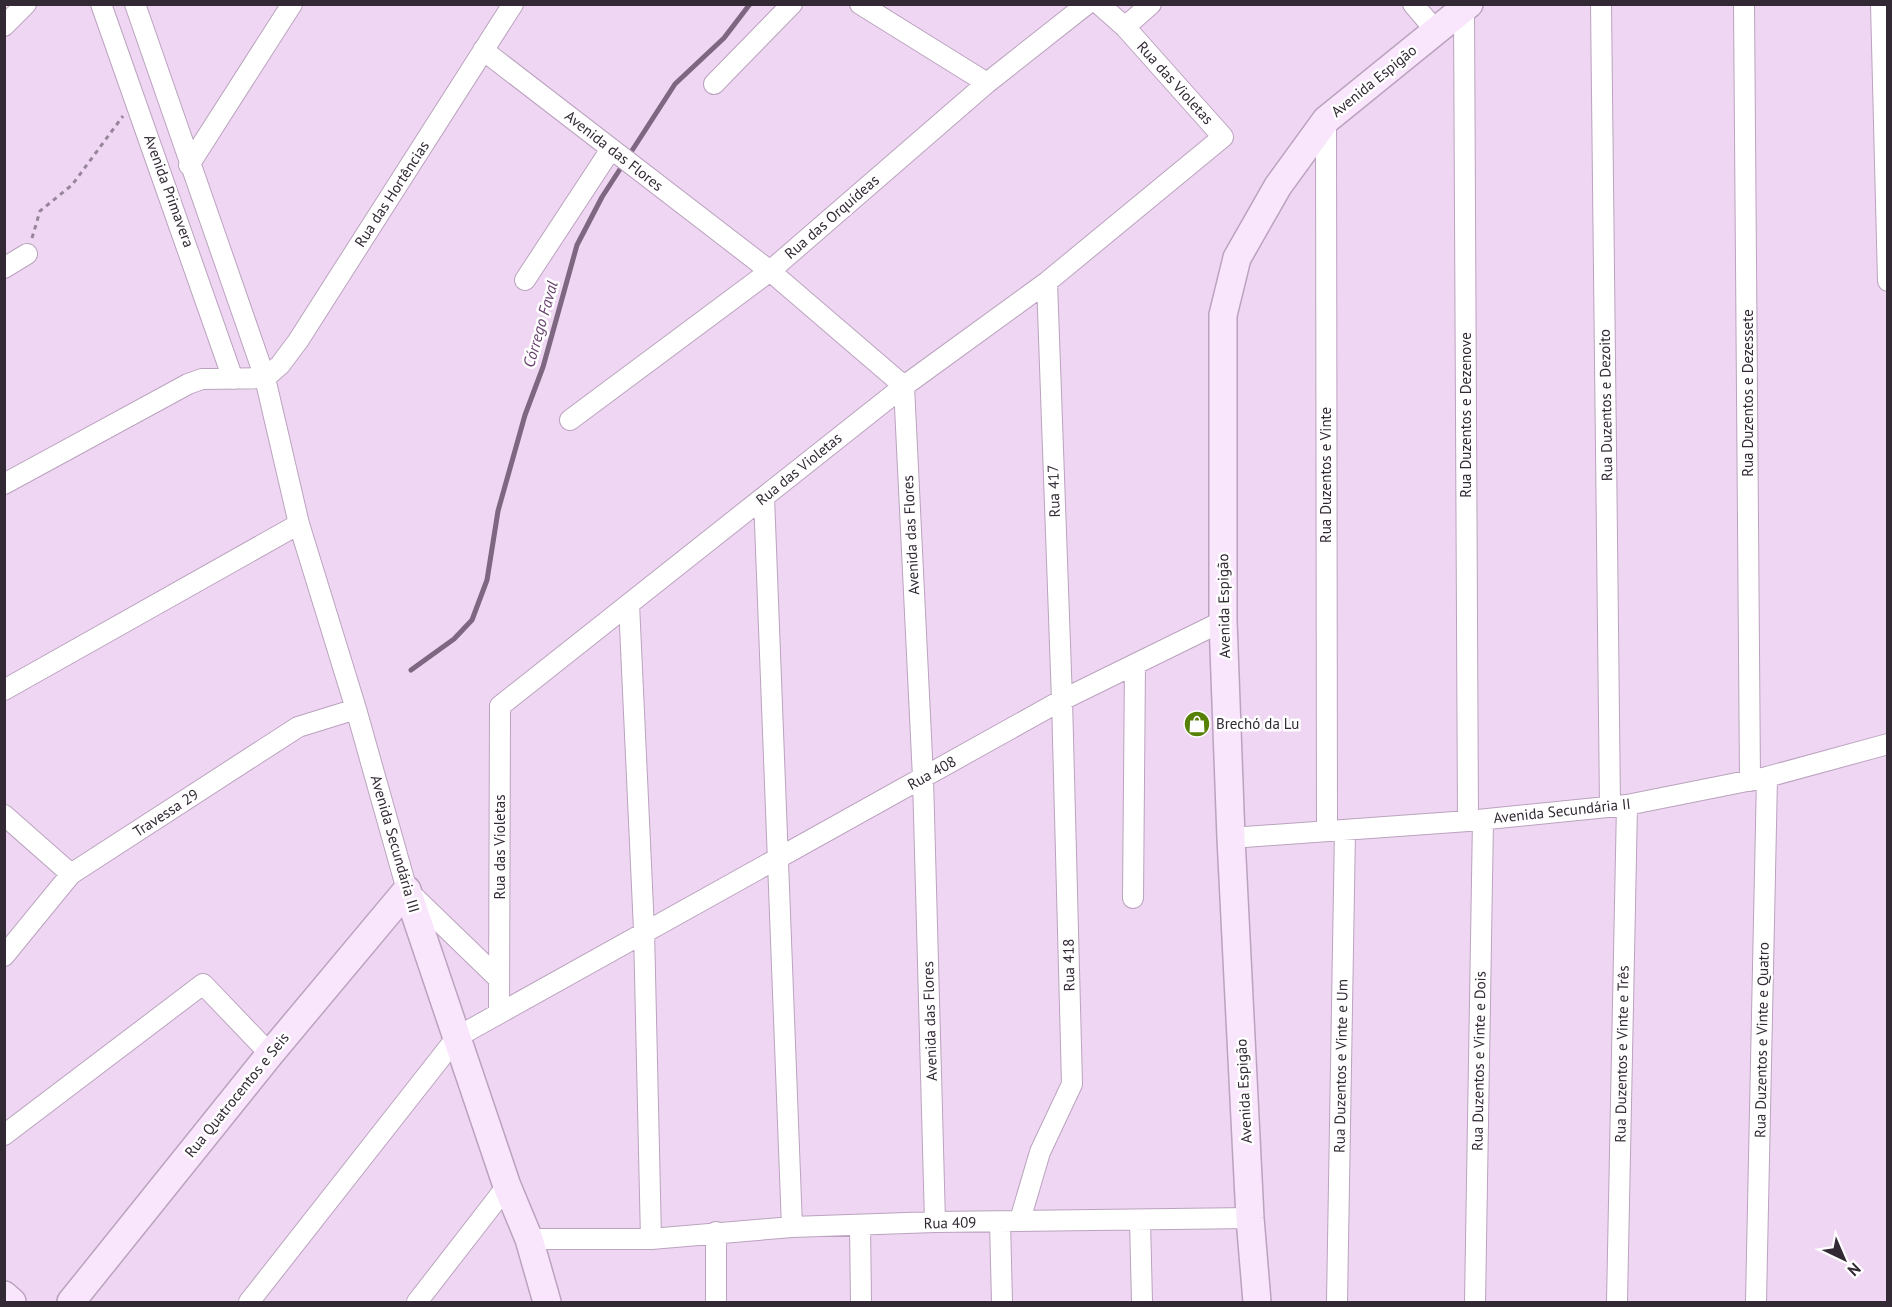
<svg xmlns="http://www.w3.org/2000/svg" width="1892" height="1307" viewBox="0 0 1892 1307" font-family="'PT Sans',sans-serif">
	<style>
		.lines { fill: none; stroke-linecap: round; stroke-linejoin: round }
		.stream { stroke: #7d6781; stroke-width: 5 }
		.street-casing { stroke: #bba3bf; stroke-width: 22 }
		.secondary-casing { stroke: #bba3bf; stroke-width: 30 }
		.path { stroke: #97869a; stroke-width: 3; stroke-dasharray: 4.5 4.5; stroke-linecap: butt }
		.street { stroke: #fff; stroke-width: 20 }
		.secondary { stroke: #f9e6fc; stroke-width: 27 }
		.labels { text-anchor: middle; stroke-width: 5; stroke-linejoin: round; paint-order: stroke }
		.street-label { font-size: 15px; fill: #322934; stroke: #fff }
		.poi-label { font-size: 15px; fill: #322934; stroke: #fff; text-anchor: start }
		.water-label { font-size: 16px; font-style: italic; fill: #67416e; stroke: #fff }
	</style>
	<rect width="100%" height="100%" fill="#efd6f3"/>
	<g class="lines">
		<path class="stream" d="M 411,670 L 454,639 L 472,620 L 487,580 L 498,511 L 525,415 L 543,367 L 577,245 L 602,197 L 675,84 L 724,38 L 750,4"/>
		<defs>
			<path id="street" d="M 101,4 L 233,379
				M 135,4 L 265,378 L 299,524 L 356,709 L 407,890 L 499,979
				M 860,4 L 987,83
				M 1413,4 L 1436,31
				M 1601,4 L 1610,806
				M 1744,4 L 1750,781
				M 1881,4 L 1888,281
				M 1464,9 L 1468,821
				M 4,26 L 26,4
				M 1125,27 L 1151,4
				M 483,50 L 770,271 L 904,386 L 923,778 L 935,1222
				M 714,84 L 792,4
				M 1326,120 L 1327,831
				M 189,165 L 292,4
				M 4,268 L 27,254
				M 525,280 L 611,149
				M 265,378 L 280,365 L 298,341 L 513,4
				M 570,420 L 770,271 L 987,83 L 1087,4
				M 4,484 L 188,384 L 202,379 L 265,378
				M 764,497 L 792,1227
				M 629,604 L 644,930 L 651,1239
				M 4,690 L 299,524
				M 4,815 L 71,874
				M 1231,838 L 1468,821 L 1627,805 L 1767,777 L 1888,744
				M 1133,898 L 1135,664
				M 4,956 L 71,874 L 298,727 L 356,709
				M 499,1012 L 500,706 L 904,386 L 1047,282 L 1223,137 L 1125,27 L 1099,4
				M 4,1135 L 203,984 L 270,1054
				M 1020,1220 L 1040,1152 L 1072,1084 L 1062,700 L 1047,282
				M 1140,1220 L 1142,1302
				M 1000,1222 L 1002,1302
				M 860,1225 L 861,1302
				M 529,1239 L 651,1239 L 792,1227 L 935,1222 L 1250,1218
				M 249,1302 L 457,1037 L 1062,700 L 1223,621
				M 417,1302 L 507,1186
				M 716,1302 L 716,1232
				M 1337,1302 L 1345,830
				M 1475,1302 L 1483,820
				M 1617,1302 L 1627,805
				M 1756,1302 L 1767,777"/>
			<path id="secondary" d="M 407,890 L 507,1186 L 529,1239 L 547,1302
				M 4,1295 L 12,1302
				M 71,1302 L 270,1054 L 407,890
				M 1257,1302 L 1250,1218 L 1231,838 L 1223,621 L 1223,315 L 1237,258 L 1278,186 L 1326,120 L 1469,4"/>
		</defs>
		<use href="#street" class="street-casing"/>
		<use href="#secondary" class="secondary-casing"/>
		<path class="path" d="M 32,238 L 40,211 L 72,185 L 123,116"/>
		<use href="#street" class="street"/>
		<use href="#secondary" class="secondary"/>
	</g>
	<defs>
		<symbol id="shop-disc" viewBox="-11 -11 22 22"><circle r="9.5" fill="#568006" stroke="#fff"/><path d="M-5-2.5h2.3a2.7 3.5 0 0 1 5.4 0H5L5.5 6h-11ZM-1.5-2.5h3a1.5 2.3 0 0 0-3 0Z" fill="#fff"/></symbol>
	</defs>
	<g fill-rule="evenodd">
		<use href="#shop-disc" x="1182" y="709" width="30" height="30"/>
	</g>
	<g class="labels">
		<g class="street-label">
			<text transform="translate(1374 81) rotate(-39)" y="5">Avenida Espigão</text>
			<text transform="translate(1175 83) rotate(48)" y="5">Rua das Violetas</text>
			<text transform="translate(614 151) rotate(38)" y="5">Avenida das Flores</text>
			<text transform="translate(169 191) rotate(70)" y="5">Avenida Primavera</text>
			<text transform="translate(392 194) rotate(-57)" y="5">Rua das Hortências</text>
			<text transform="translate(832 217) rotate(-41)" y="5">Rua das Orquídeas</text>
			<text transform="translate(1748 393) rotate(-90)" y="5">Rua Duzentos e Dezessete</text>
			<text transform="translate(1606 405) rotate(-91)" y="5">Rua Duzentos e Dezoito</text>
			<text transform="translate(1466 415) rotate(-90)" y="5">Rua Duzentos e Dezenove</text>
			<text transform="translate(799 469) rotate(-39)" y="5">Rua das Violetas</text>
			<text transform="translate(1326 475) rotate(-90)" y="5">Rua Duzentos e Vinte</text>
			<text transform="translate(1054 491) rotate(-92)" y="5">Rua 417</text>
			<text transform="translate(911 535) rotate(-93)" y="5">Avenida das Flores</text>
			<text transform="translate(1224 606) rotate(-91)" y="5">Avenida Espigão</text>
			<text transform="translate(932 773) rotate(-29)" y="5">Rua 408</text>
			<text transform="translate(1562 811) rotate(-6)" y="5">Avenida Secundária II</text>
			<text transform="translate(166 813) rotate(-33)" y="5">Travessa 29</text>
			<text transform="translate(395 844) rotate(74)" y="5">Avenida Secundária III</text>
			<text transform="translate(500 847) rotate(-90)" y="5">Rua das Violetas</text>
			<text transform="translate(1069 965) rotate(-91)" y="5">Rua 418</text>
			<text transform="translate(930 1021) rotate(-92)" y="5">Avenida das Flores</text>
			<text transform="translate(1762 1040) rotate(-89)" y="5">Rua Duzentos e Vinte e Quatro</text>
			<text transform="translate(1622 1054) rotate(-89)" y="5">Rua Duzentos e Vinte e Três</text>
			<text transform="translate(1479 1061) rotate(-89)" y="5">Rua Duzentos e Vinte e Dois</text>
			<text transform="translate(1341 1066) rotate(-89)" y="5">Rua Duzentos e Vinte e Um</text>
			<text transform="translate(1244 1091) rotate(-93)" y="5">Avenida Espigão</text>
			<text transform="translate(237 1095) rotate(-51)" y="5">Rua Quatrocentos e Seis</text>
			<text transform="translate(950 1223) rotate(-1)" y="5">Rua 409</text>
		</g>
		<g class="poi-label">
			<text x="1216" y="729">Brechó da Lu</text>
		</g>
		<g class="water-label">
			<text transform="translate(540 324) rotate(-74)" y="6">Córrego Faval</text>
		</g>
	</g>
	<rect width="1892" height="1307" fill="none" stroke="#322934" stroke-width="12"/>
	<g transform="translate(1844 1259) rotate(136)" stroke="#ffffff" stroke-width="4.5" paint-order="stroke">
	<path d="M0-4.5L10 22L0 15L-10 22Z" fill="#322934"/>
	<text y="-9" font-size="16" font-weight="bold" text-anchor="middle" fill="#322934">N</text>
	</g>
</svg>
